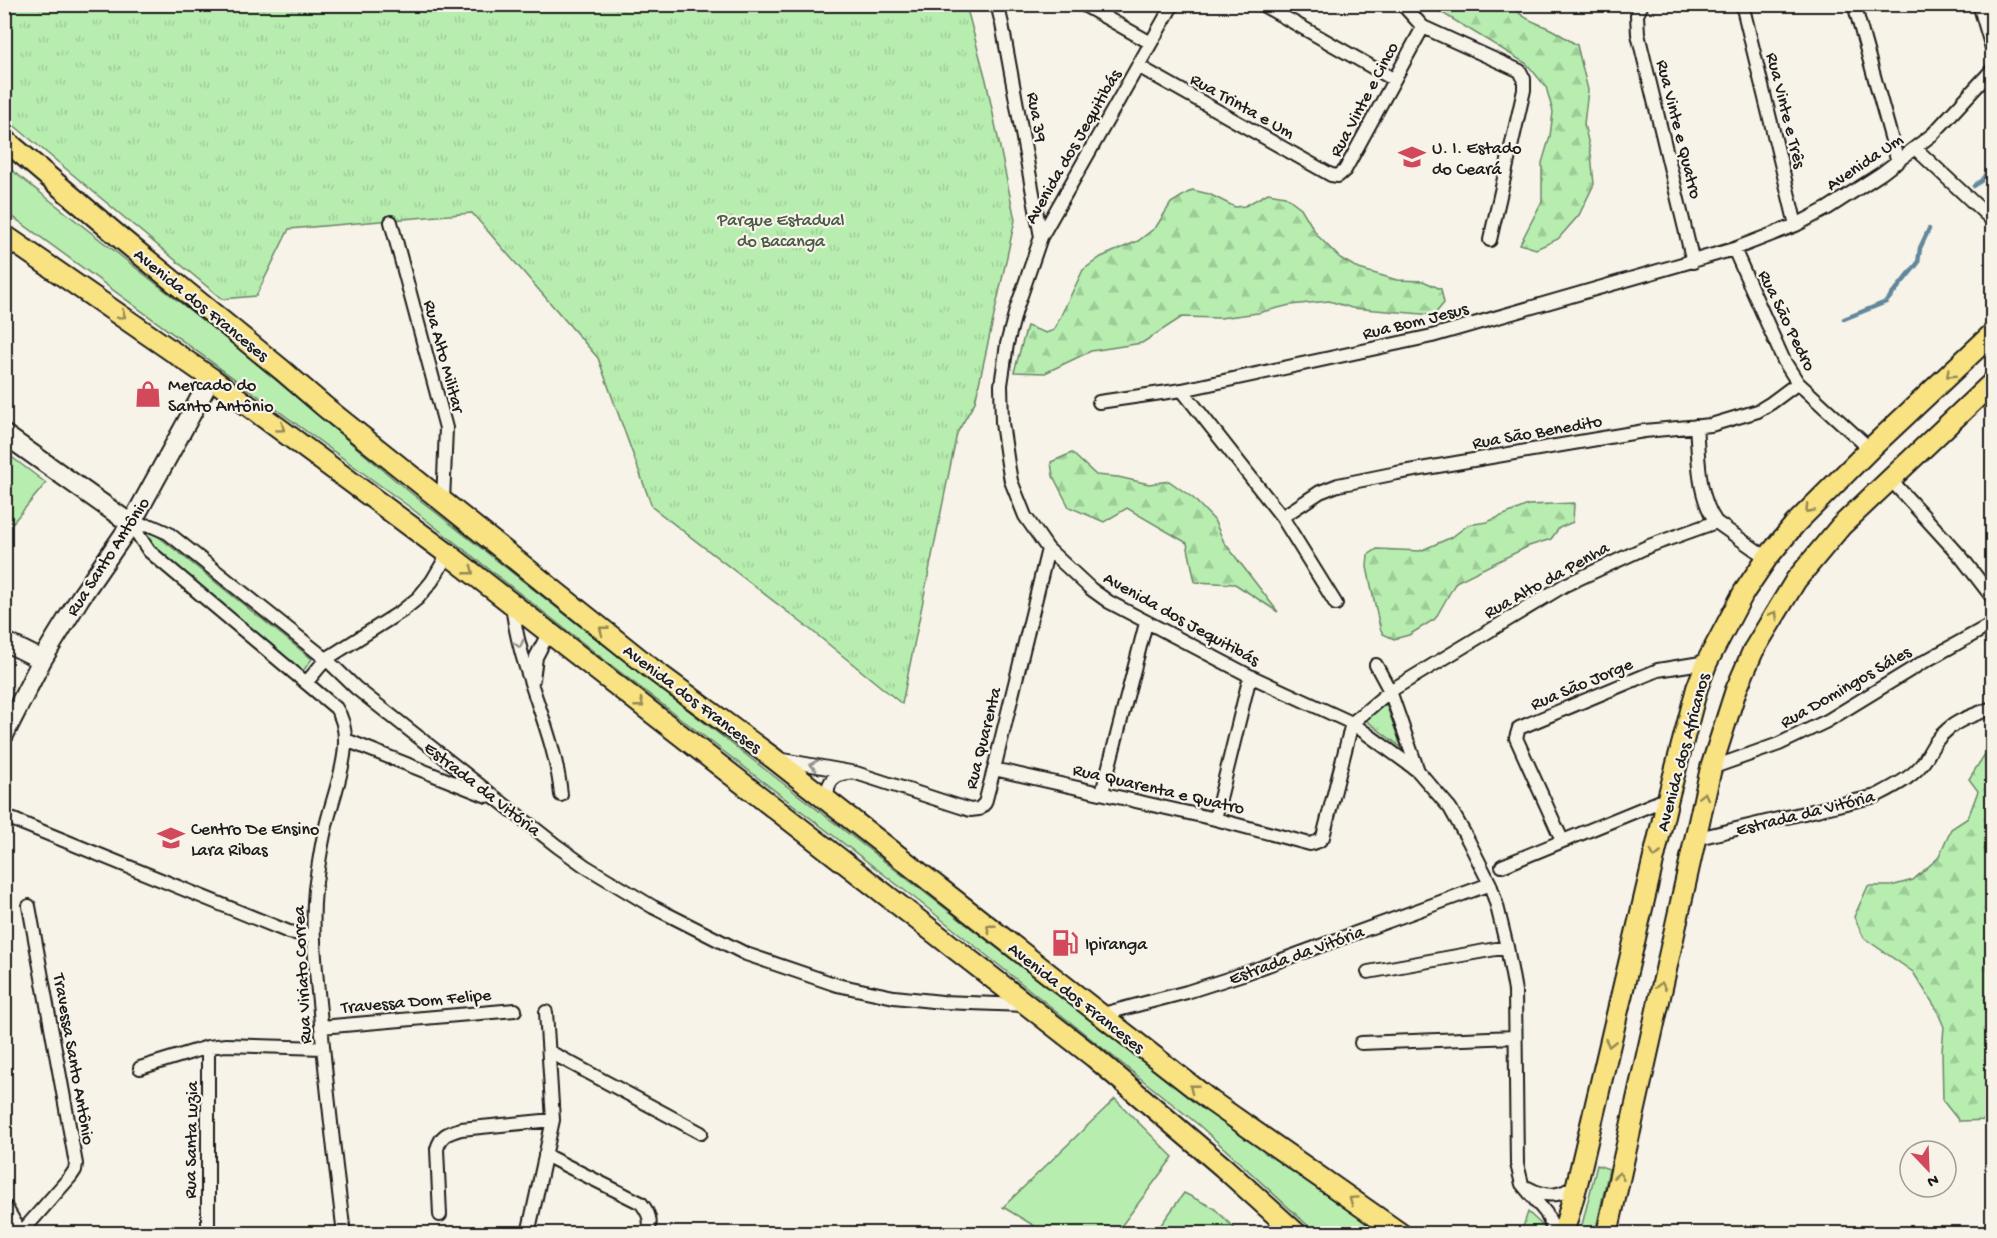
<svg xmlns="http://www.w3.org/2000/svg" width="1997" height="1238" viewBox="0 0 1997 1238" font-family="'Gochi Hand',sans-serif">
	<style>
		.grass { fill: #b7eeb0; stroke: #6a8566; stroke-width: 1.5 }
		.forest { fill: url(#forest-firs); stroke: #6a8566; stroke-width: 1.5 }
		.park { fill: url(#park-tufts); stroke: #6a8566; stroke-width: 1.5 }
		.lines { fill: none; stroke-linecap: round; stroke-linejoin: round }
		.stream { stroke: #62879c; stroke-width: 4.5 }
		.street-casing { stroke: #1c1c1c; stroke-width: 16 }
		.secondary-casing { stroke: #1c1c1c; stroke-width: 22 }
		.primary-casing { stroke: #1c1c1c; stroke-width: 24 }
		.street { stroke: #f7f3e8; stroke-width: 12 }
		.secondary { stroke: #f7f3e8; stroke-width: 18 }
		.primary { stroke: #f8e281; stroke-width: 20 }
		.oneway { stroke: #958954 }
		.oneway2 { stroke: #94928c }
		.labels { text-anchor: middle; stroke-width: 4.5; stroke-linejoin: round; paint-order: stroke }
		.street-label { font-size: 18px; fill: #1c1c1c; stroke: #f7f3e8 }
		.poi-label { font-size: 18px; fill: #1c1c1c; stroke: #f7f3e8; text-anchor: start }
		.park-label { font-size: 18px; fill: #4a5b48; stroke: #f7f3e8 }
	</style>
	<defs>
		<pattern id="forest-firs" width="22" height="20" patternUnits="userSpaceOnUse" patternTransform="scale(1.5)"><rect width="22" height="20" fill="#b7eeb0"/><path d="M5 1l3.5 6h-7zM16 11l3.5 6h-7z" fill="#9dcc97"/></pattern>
		<pattern id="park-tufts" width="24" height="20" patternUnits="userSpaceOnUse" patternTransform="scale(1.5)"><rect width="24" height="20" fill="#b7eeb0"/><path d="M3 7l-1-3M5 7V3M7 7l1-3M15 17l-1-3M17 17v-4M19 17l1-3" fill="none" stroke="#9dcc97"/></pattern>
	</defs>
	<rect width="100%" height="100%" fill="#f7f3e8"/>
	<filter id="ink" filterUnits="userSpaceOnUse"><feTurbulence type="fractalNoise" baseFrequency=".0167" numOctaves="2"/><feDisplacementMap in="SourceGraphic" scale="12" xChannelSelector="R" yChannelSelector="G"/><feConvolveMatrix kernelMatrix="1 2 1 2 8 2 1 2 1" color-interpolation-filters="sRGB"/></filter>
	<g filter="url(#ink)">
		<path class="grass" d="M 5,165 L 233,344 L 401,485 L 618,656 L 1173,1084 L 1385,1233 L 1316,1233 L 1200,1126 L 921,903 L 611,665 L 411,508 L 5,211 Z
			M 5,452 L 46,483 L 5,532 Z
			M 1115,1099 L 1173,1157 L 1116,1233 L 1046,1233 L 1003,1207 Z
			M 1597,1165 L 1609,1169 L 1595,1233 L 1580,1233 Z
			M 1184,1193 L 1214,1208 L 1239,1233 L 1155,1233 Z
			M 1528,1212 L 1543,1226 L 1548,1233 L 1521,1233 Z"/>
		<path class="forest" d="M 1429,5 L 1512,5 C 1523,21 1540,23 1556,32 C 1563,36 1570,41 1577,45 L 1588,90 L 1584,124 L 1591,154 L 1594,184 L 1579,215 L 1558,239 L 1536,249 L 1520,244 L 1542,201 L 1542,163 L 1550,136 L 1553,112 L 1546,87 L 1527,64 Z
			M 1192,190 L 1209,194 L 1235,207 L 1245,206 L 1268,193 L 1285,196 L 1301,208 L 1317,235 L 1340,258 L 1359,269 L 1397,280 L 1423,281 L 1441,289 L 1444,303 L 1434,315 L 1352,308 L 1329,301 L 1290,305 L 1258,313 L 1220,318 L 1182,317 L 1142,343 L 1091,351 L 1045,373 L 1014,372 L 1027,326 L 1046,333 L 1054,330 L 1083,270 L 1101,257 L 1138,241 L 1156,227 L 1171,203 Z
			M 1072,453 L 1096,475 L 1118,477 L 1149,484 L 1169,481 L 1193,498 L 1214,520 L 1224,542 L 1278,612 L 1235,584 L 1195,582 L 1187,543 L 1127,508 L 1104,522 L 1069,507 L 1053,476 L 1051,462 Z
			M 1574,503 L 1573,522 L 1559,528 L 1551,539 L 1529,546 L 1456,582 L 1435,619 L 1409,635 L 1394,639 L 1383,634 L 1380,628 L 1367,567 L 1368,555 L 1377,549 L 1420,551 L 1452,537 L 1468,525 L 1487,522 L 1528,505 Z
			M 1985,754 L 1992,754 L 1992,1120 L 1959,1121 L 1943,1101 L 1942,1051 L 1944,1027 L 1936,1008 L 1913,972 L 1864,938 L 1854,917 L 1868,886 L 1891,886 L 1913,880 L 1938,858 L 1951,829 L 1968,818 L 1978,791 L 1969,779 Z"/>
		<path class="park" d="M 4,5 L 966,5 L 986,80 L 1015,220 L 975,402 L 957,433 L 902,704 L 811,630 L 652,507 L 598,358 L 472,213 L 289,229 L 256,296 L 222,299 L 5,118 Z
			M 149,529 L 312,659 L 303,671 L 142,539 Z
			M 1385,702 L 1402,748 L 1363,718 Z"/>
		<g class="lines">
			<path class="stream" d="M 1974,186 L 1982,180 L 1992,165
				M 1844,319 L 1886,302 L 1918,263 L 1920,248 L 1929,229"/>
			<defs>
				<path id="street" d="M 997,4 L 1002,24 L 1041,237
					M 1082,4 L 1151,43
					M 1173,4 L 1041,237 L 1016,310 L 1007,344 L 1001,385 L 1002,423 L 1008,464 L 1011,481 L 1025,516 L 1048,549 L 1091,589 L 1109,602 L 1250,676 L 1352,723 L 1418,771
					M 1261,4 L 1393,79
					M 1402,4 L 1423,27 L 1520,71 L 1524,79 L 1524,90 L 1490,240
					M 1642,4 L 1637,15 L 1638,34 L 1693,262
					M 1742,4 L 1796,225
					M 1854,4 L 1898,162
					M 1979,4 L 1992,48
					M 1138,66 L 1331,175 L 1338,176 L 1345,170 L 1423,27
					M 1916,149 L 1992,220
					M 391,222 L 446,428 L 443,502
					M 1734,249 L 1784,361 L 1798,383 L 1870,449
					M 1182,390 L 1282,517 L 1336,604
					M 1099,402 L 1182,390 L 1432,336 L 1734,249 L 1796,225 L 1828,208 L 1882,173 L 1933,134 L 1992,70
					M 1696,426 C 1699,459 1697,495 1716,522 L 1767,558
					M 1890,479 L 1962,558 L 1992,597
					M 1282,517 L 1320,492 L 1338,485 L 1397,473 L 1644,431 L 1711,425 L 1758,411 L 1771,403 L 1798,383
					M 131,524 L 152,526 L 168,533 L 326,659 L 356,688 L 557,846 L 585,866 L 653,907 L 746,954 L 837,985 L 894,997 L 942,1002 L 1026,1005
					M 131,524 L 149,551 L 336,708 C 358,740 334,791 326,826 C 321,846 318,868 315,889 C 311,930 316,971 320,1012 C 326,1086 335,1160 344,1234
					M 512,603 C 518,670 555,729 561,795
					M 1376,665 L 1390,691 L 1418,771 L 1450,808 L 1468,840 L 1490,884 L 1497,906 L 1507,947 L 1515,991 L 1517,1164 L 1522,1184 L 1546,1213 L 1556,1234
					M 533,680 L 536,657 L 549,632
					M 306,683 L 326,659 L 402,611 L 418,598 L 432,581 L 448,554
					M 346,740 L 487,796
					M 778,759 L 856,773 L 970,810 L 979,809 L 985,803 L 994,769 L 1048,549
					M 1711,768 L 1779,744 L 1827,721 L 1920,664 L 1992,624
					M 994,769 L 1215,819 L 1310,844 L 1319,841 L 1323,837 L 1352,723 L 1390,691 L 1565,585 L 1649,546 L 1716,522
					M 1102,793 L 1146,623
					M 827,801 C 827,785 830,775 848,773
					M 4,816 L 289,932 L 313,936
					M 1215,819 L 1250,676
					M 1694,839 L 1876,796 C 1893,787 1914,777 1925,760 C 1932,748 1935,740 1947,730 C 1959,719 1977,714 1992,708
					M 1562,840 L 1516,738 L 1519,728 L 1658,670 L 1707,662
					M 1502,866 L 1668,798
					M 1368,972 L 1507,947
					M 1099,1015 L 1187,992 L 1246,973 L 1490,884
					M 321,1027 L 515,1010
					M 1361,1043 L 1515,1037
					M 550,1052 L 701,1133
					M 140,1068 L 208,1047 L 226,1045 L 323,1048
					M 545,1155 L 641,1203 C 649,1213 652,1221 648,1234
					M 1528,1188 C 1546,1198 1561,1197 1577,1184
					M 440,1215 L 437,1149 C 441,1135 447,1133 461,1129 L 553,1120
					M 20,1234 L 71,1176 L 75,1170 L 76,1164 L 29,906
					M 208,1234 L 208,1047
					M 528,1234 L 553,1120 L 546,1012"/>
				<path id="secondary" d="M 4,434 L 131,524
					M 4,641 L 42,660
					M 4,735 L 42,660 L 80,598 L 131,524 L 211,378
					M 4,1210 L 18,1234"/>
				<path id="primary" d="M 4,139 L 124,241 L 282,370 L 325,407 L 652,669 L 773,758 L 1211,1101 L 1401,1234
					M 4,235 L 211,378 L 448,554 L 1094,1057 L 1223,1167 L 1297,1234
					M 1563,1234 L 1577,1184 L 1668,798 L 1697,688 L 1707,662 L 1744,592 L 1767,558 L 1795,524 L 1870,449 L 1992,334
					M 1607,1234 L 1711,768 L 1736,690 L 1753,651 L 1796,580 L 1841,526 L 1992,383"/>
			</defs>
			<use href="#street" class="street-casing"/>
			<use href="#secondary" class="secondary-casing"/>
			<use href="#primary" class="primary-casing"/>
			<use href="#street" class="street"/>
			<use href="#secondary" class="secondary"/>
			<use href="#primary" class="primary"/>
		</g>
		<defs><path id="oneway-chevron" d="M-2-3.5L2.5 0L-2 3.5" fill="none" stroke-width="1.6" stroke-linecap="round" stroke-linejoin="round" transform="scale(1.5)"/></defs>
		<g class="oneway">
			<use href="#oneway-chevron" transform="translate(122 315) rotate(35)"/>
			<use href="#oneway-chevron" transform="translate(1950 374) rotate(137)"/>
			<use href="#oneway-chevron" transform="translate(281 428) rotate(36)"/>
			<use href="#oneway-chevron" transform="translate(1809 509) rotate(133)"/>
			<use href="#oneway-chevron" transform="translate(470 571) rotate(38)"/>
			<use href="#oneway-chevron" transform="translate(1774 615) rotate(-60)"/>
			<use href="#oneway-chevron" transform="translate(603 630) rotate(-142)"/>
			<use href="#oneway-chevron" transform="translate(640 704) rotate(38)"/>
			<use href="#oneway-chevron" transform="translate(1704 796) rotate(-76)"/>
			<use href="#oneway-chevron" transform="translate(1655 854) rotate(103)"/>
			<use href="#oneway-chevron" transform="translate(990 928) rotate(-142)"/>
			<use href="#oneway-chevron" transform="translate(1661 986) rotate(-78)"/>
			<use href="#oneway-chevron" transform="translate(1610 1043) rotate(103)"/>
			<use href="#oneway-chevron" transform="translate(1193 1088) rotate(-142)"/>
			<use href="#oneway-chevron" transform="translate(1619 1176) rotate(-78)"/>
			<use href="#oneway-chevron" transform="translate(1353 1200) rotate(-145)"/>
		</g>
		<g class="oneway2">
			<use href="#oneway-chevron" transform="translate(519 644) rotate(75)"/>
			<use href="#oneway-chevron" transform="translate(814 765) rotate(-170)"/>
		</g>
	</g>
	<defs>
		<symbol id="school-bare" viewBox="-9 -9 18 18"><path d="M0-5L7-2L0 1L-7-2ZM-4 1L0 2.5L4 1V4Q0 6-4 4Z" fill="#d1495b" stroke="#f7f3e8" stroke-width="2.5" paint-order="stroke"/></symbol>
		<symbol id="shop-bare" viewBox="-9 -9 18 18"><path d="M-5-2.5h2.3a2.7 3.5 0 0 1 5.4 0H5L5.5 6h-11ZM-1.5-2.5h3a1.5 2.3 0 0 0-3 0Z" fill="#d1495b" stroke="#f7f3e8" stroke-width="2.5" paint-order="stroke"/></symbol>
		<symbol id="fuel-bare" viewBox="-9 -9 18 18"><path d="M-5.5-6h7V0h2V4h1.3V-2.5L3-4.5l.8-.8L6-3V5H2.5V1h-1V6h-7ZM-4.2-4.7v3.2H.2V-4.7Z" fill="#d1495b" stroke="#f7f3e8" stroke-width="2.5" paint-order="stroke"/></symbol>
	</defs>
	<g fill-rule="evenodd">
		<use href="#school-bare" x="1393" y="138" width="38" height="38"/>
		<use href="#shop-bare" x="129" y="375" width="38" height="38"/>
		<use href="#school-bare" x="152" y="819" width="38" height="38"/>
		<use href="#fuel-bare" x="1046" y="924" width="38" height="38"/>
	</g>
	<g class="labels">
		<g class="street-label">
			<text transform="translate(1363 99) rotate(-62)" y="6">Rua Vinte e Cinco</text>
			<text transform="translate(1243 105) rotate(29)" y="6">Rua Trinta e Um</text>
			<text transform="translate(1787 110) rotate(76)" y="6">Rua Vinte e Três</text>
			<text transform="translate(1038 117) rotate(80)" y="6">Rua 39</text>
			<text transform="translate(1680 129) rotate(76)" y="6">Rua Vinte e Quatro</text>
			<text transform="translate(1072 146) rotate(-60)" y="6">Avenida dos Jequitibás</text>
			<text transform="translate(1864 161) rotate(-34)" y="6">Avenida Um</text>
			<text transform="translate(202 304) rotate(39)" y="6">Avenida dos Franceses</text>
			<text transform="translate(1415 320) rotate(-14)" y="6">Rua Bom Jesus</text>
			<text transform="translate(1788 320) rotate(64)" y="6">Rua São Pedro</text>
			<text transform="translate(445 356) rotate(75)" y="6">Rua Alto Militar</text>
			<text transform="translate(1537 431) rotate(-10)" y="6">Rua São Benedito</text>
			<text transform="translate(107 556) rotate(-57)" y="6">Rua Santo Antônio</text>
			<text transform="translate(1546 579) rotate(-29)" y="6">Rua Alto da Penha</text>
			<text transform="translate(1182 618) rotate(29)" y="6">Avenida dos Jequitibás</text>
			<text transform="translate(1581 683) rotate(-23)" y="6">Rua São Jorge</text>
			<text transform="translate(1845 686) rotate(-30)" y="6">Rua Domingos Sáles</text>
			<text transform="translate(693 698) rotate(37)" y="6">Avenida dos Franceses</text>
			<text transform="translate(982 738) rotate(-76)" y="6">Rua Quarenta</text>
			<text transform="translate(1682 752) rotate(-75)" y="6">Avenida dos Africanos</text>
			<text transform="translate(483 788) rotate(38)" y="6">Estrada da Vitória</text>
			<text transform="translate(1159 788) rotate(13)" y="6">Rua Quarenta e Quatro</text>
			<text transform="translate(1805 812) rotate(-14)" y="6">Estrada da Vitória</text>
			<text transform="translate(1296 954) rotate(-20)" y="6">Estrada da Vitória</text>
			<text transform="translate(301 975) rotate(-93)" y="6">Rua Viriato Correa</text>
			<text transform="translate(1077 997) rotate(38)" y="6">Avenida dos Franceses</text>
			<text transform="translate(416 1000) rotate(-5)" y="6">Travessa Dom Felipe</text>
			<text transform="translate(75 1059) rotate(80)" y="6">Travessa Santo Antônio</text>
			<text transform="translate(190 1140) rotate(-89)" y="6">Rua Santa Luzia</text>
		</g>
		<g class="poi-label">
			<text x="1432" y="153">U. I. Estado<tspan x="1432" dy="21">do Ceará</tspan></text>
			<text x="168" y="390">Mercado do<tspan x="168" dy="21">Santo Antônio</tspan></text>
			<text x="191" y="834">Centro De Ensino<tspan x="191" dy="21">Lara Ribas</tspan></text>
			<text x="1085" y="949">Ipiranga</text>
		</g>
		<g class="park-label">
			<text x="781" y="225">Parque Estadual<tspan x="781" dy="21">do Bacanga</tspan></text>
		</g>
	</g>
	<rect width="1997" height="1238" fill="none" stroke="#f7f3e8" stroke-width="24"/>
	<rect x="12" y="12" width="1973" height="1214" fill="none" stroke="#1c1c1c" stroke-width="2" filter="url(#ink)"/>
	<g transform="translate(1928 1169) rotate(157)"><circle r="28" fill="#f7f3e8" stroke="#9f9d96" stroke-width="1.5"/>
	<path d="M0-4.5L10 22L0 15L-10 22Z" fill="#d1495b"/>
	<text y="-9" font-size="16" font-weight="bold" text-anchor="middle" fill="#1c1c1c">N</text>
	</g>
</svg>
